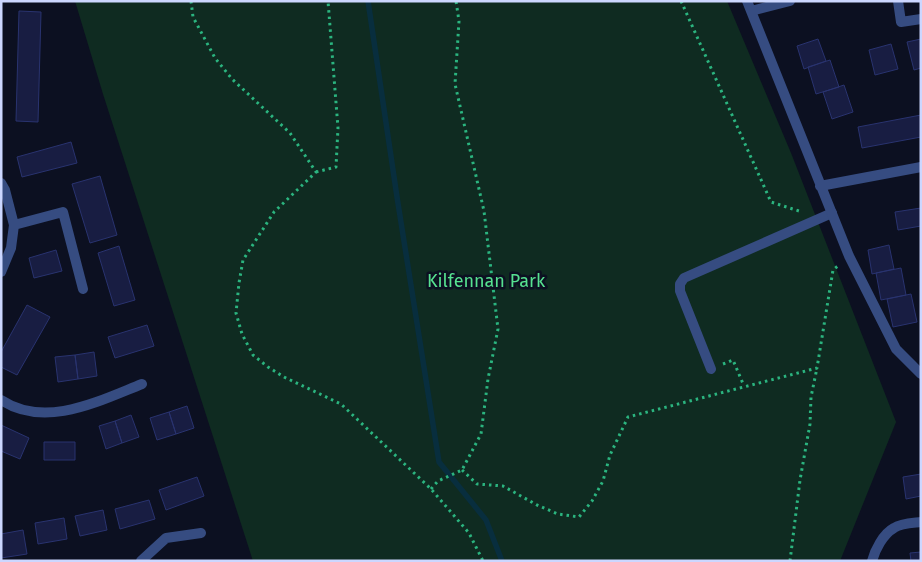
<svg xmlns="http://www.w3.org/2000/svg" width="922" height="562" viewBox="0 0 922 562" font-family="'Fira Sans',sans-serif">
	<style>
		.green { fill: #0f2b21 }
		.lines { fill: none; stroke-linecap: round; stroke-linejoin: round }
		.stream { stroke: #082e3e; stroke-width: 5.5 }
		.building { fill: #181d42; stroke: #29336f }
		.path { stroke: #2bb47f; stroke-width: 3; stroke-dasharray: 2.5 4; stroke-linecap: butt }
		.service { stroke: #364c81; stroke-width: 10 }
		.minor { stroke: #364c81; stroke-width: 10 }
		.labels { text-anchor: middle; stroke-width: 5; stroke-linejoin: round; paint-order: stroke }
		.park-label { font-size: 18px; fill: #56e190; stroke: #0c1021 }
	</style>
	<rect width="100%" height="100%" fill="#0c1021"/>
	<path class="green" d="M 75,1 L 727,1 L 791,153 L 896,422 L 840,561 L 253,561 L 103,94 Z"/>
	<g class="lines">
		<path class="stream" d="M 368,1 L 397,197 L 439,462 L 486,520 L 502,561"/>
	</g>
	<path class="building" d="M 19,11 L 41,12 L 38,122 L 16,121 Z
		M 818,39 L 826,61 L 804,69 L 797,46 Z
		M 921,39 L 921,68 L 914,70 L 907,42 Z
		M 891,44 L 898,69 L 875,75 L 869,50 Z
		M 830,60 L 839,87 L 816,94 L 808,67 Z
		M 844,85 L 853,112 L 832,119 L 823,92 Z
		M 921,115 L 921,137 L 862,148 L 858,127 Z
		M 71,142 L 77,163 L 22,177 L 17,157 Z
		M 100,176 L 117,235 L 90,243 L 72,184 Z
		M 921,208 L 921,226 L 898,230 L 895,212 Z
		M 889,245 L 894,269 L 872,274 L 868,250 Z
		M 119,246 L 135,300 L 114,306 L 98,253 Z
		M 56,250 L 62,271 L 34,278 L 29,258 Z
		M 901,268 L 906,295 L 881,300 L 876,273 Z
		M 911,294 L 917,322 L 893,327 L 887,299 Z
		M 27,305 L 50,317 L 17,375 L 1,367 L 1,352 Z
		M 147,325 L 154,346 L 115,358 L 108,337 Z
		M 94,352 L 97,376 L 78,379 L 75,355 Z
		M 75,355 L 78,379 L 58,382 L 55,357 Z
		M 187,406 L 194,428 L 176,434 L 169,412 Z
		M 169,412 L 176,434 L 157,440 L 150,418 Z
		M 131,415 L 139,437 L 122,443 L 115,421 Z
		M 115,421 L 122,443 L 106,449 L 99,426 Z
		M 1,425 L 29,438 L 20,459 L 1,451 Z
		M 44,442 L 75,442 L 75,460 L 44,460 Z
		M 921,474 L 921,496 L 906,499 L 903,477 Z
		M 197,477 L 204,496 L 166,510 L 159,490 Z
		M 149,500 L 155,519 L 120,529 L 115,509 Z
		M 103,510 L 107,530 L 80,536 L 75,516 Z
		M 64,518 L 67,539 L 38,544 L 35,523 Z
		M 23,530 L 27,554 L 1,558 L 1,534 Z
		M 921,552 L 921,561 L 911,561 L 910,553 Z"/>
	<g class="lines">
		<path class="path" d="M 191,1 L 193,17 L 215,58 L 232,79 L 290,133 L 316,172 L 274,212 L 243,260 L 239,283 L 236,313 L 242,334 L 253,355 L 268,367 L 284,377 L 341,404 L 431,489 L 469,533 L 483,561
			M 681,1 L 771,202 L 799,211
			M 316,172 L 336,167 L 338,128 L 328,1
			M 723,364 L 733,360 L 744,386
			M 462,470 L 477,484 L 503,486 L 537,505 L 558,514 L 579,517 L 592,501 L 603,481 L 610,455 L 628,417 L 817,368 L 833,270 L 839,265
			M 431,489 L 438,481 L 462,470 L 481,434 L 488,379 L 498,329 L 484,211 L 455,84 L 459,21 L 456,1
			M 790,561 L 800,480 L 810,424 L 811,397 L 817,368"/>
		<path class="service" d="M 711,369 L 680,291 L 680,284 L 684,278 L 832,213"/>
		<path class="minor" d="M 747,1 L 849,256 L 896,349 L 921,374
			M 898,1 L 901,22 L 921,19
			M 751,11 L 790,1
			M 1,183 L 5,190 L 14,225 L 11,248 L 1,272
			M 820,186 L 921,167
			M 14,225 L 63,212 L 83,289
			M 1,400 C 45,429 99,401 142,384
			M 141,561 L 166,538 L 201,533
			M 872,561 C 875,550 883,534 894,528 C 901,523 912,523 921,522"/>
	</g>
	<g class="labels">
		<g class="park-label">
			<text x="486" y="287">Kilfennan Park</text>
		</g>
	</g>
	<rect width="922" height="562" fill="none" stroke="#ccd7ff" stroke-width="5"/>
</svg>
